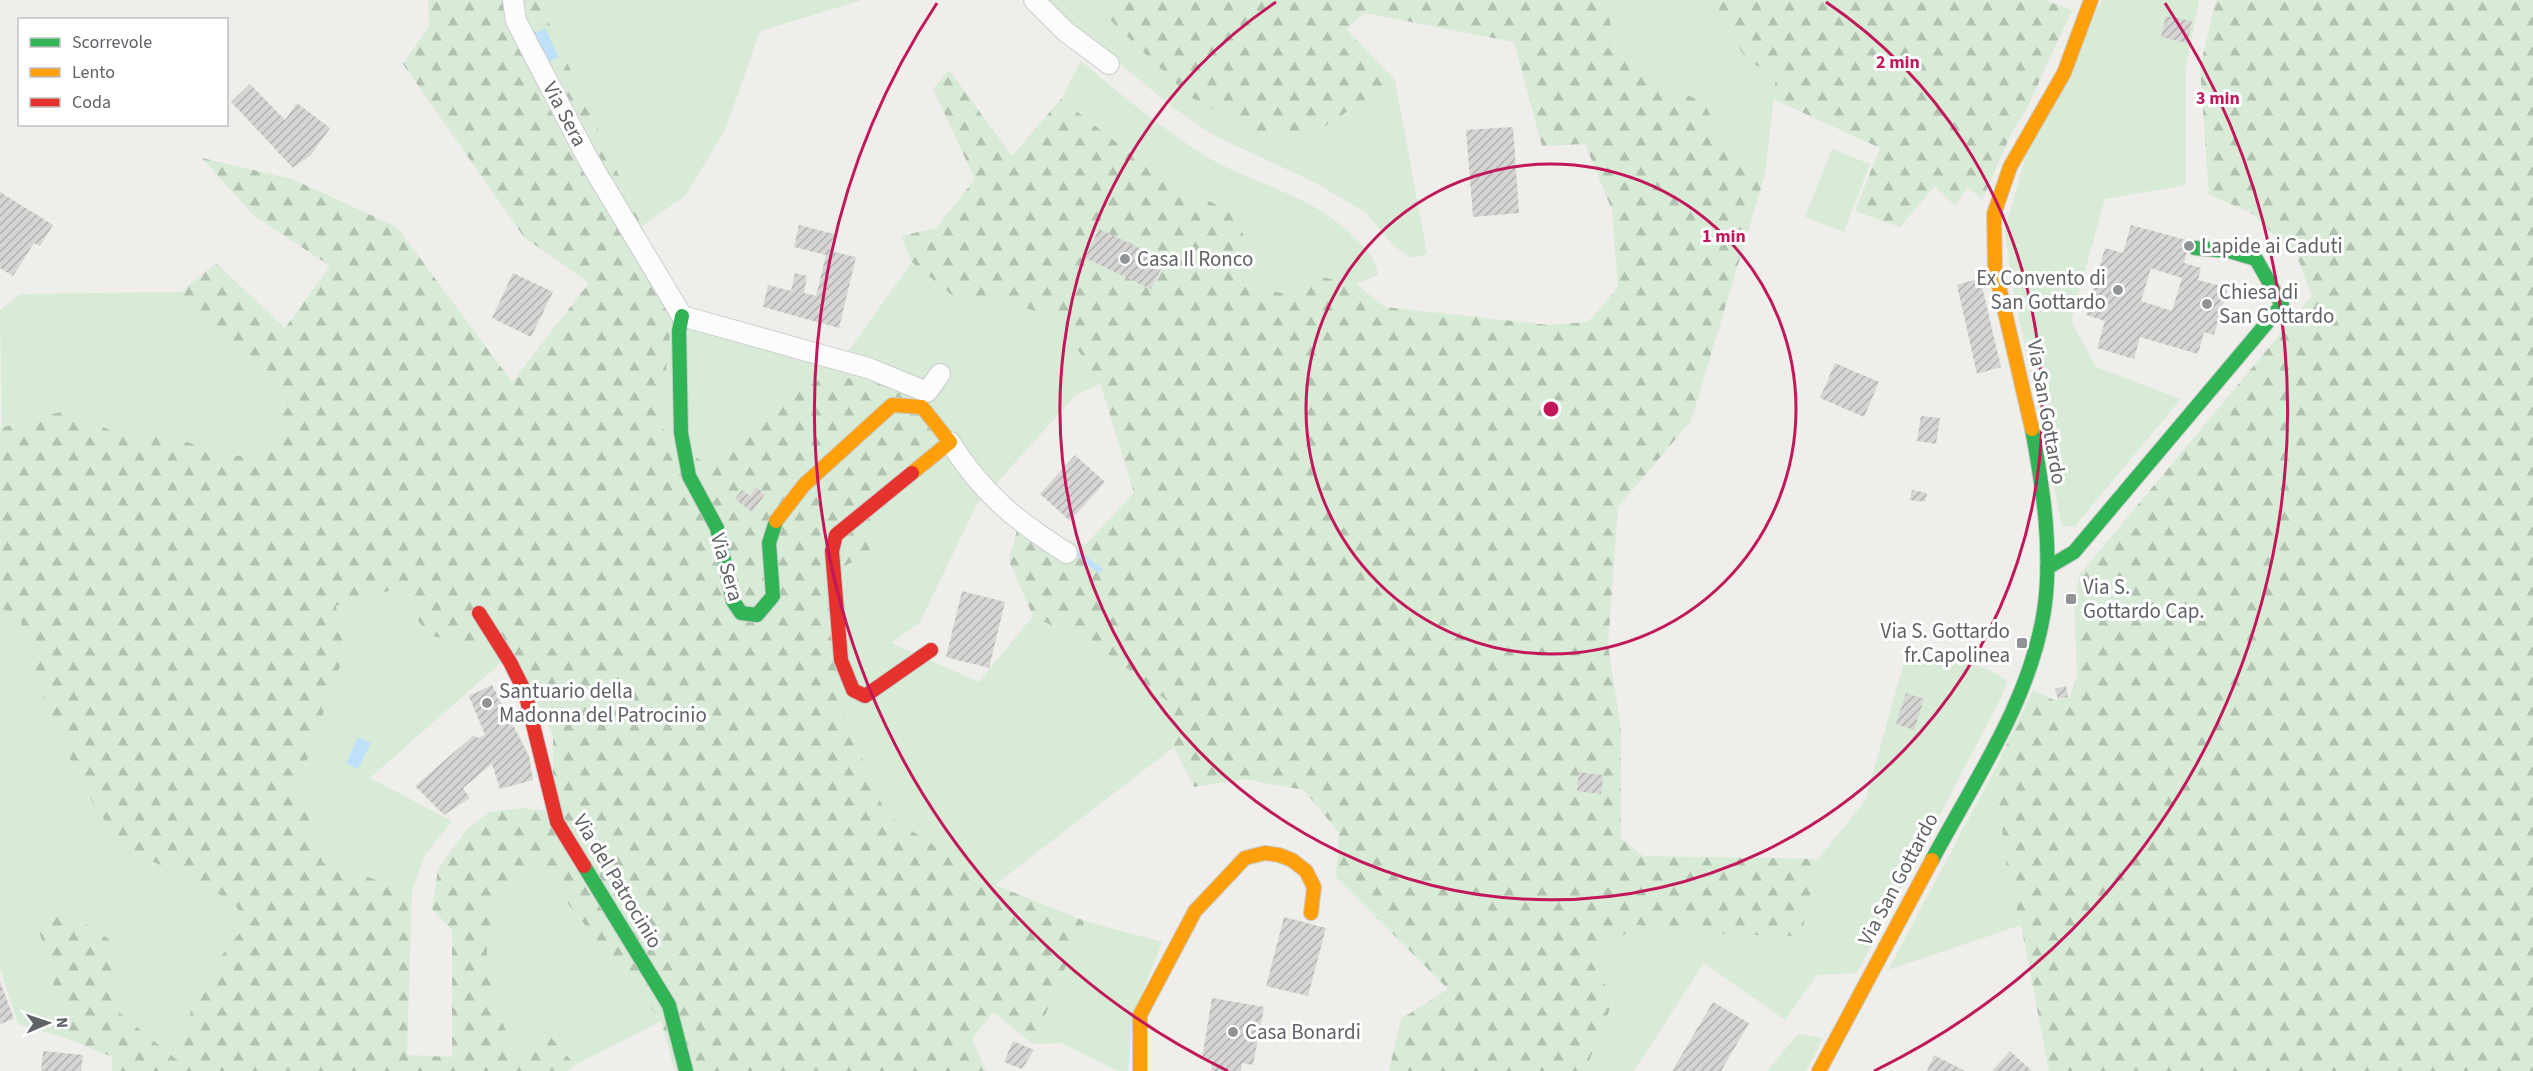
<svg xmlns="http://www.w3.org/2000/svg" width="2533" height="1071" viewBox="0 0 2533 1071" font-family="'Source Sans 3',sans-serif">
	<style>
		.grass { fill: #d8ebd6 }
		.forest { fill: url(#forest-firs); fill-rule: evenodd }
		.water { fill: #bfe0f9 }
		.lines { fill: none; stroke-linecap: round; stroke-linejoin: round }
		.stream { stroke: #bfe0f9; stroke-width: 6 }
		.building { fill: url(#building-hatch); fill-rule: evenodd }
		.street-casing { stroke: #cbcccc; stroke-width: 22 }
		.fast-casing { stroke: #cacacb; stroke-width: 16 }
		.slow-casing { stroke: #cacacb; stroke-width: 16 }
		.jam-casing { stroke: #cacacb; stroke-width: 16 }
		.street { stroke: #fdfcfc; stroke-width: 20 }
		.fast { stroke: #30b455; stroke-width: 14 }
		.slow { stroke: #ff9f0a; stroke-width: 14 }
		.jam { stroke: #e5322d; stroke-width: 14 }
		.ring { fill: none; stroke: #c2185b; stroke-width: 3 }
		.poi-dot { fill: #919496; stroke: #fff; stroke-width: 2 }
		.labels { text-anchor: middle; stroke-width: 6; stroke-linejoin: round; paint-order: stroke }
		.street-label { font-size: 21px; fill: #5f6368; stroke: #fff }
		.poi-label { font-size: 21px; fill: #5f6368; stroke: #fff; text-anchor: start }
		.centre { fill: #c2185b; stroke: #fff; stroke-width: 3 }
		.ring-label { font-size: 18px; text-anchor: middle; font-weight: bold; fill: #c2185b; stroke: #fff; stroke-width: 6; stroke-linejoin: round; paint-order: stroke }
	</style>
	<defs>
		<pattern id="forest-firs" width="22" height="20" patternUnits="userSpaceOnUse" patternTransform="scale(1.5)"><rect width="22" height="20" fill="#d8ebd6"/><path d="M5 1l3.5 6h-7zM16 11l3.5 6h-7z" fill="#b2c2b1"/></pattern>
		<pattern id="building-hatch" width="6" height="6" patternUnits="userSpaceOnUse" patternTransform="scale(1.5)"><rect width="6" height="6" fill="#d6d5d3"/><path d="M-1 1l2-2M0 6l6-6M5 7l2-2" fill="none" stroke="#b1b0af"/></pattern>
	</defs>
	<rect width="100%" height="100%" fill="#efeeea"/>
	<path class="grass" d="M 543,0 L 862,0 L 760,31 L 726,128 L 686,195 L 642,226 L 545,14 Z
		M 1044,0 L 1097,0 L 1104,14 L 1310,136 L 1395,80 L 1427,254 L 1411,258 L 1394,246 L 1366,213 L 1316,183 L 1213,135 L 1171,106 Z
		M 1596,0 L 1712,0 L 1746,59 L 1776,77 L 1765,175 L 1725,147 L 1704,102 L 1660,84 L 1616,53 L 1609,16 Z
		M 2102,0 L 2199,0 L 2186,67 L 2186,185 L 2105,199 L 2071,321 L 2096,367 L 2181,399 L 2075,526 L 2062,526 L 2012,285 L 2005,230 L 2026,155 Z
		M 1081,61 C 1121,95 1160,127 1204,155 C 1256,187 1310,192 1355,238 C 1367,250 1375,257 1378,275 L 1356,284 L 1316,276 L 1281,293 L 1240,284 L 1244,236 L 1231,212 L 1158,175 L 1061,99 Z
		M 1832,149 L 1870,164 L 1844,232 L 1805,217 Z
		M 912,262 L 959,301 L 1010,302 L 1058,320 L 1100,383 L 1075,396 L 976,506 L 920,622 L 891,643 L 979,682 L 1033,616 L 1113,657 L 1166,700 L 1174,747 L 995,885 L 886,814 L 845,720 L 843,567 L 756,413 L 712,470 L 660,426 L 672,317 L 844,357 Z
		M 181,292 L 206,322 L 282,382 L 283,416 L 270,449 L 232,457 L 175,438 L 120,434 L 64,411 L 2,427 L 0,310 L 20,294 Z
		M 399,588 L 427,635 L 513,652 L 370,778 L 452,821 L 425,855 L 412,891 L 323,863 L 298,785 L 345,652 L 336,606 Z
		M 0,608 L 20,617 L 33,673 L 80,782 L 120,845 L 234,902 L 246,926 L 199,984 L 177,1060 L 120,1013 L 109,939 L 36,919 L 68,1039 L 18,1024 L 0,968 Z
		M 1906,656 C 1939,658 1980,659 2007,681 L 2002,696 L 1857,973 L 1817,975 L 1785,1020 L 1704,963 L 1634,1071 L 1585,1071 L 1614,999 L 1590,960 L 1637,925 L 1714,934 L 1801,936 L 1818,859 L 1865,801 Z
		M 1995,769 L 2008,879 L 2021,925 L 1888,970 Z
		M 531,857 L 661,1021 L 575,1065 L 548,1034 L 517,1059 C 494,1003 472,958 500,898 C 507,884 521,870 531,857 Z
		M 1085,921 L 1162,942 L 1133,1018 L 1128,1071 L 1118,1071 L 1061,1043 L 1033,1044 Z
		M 1798,1034 L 1823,1038 L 1806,1071 L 1767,1071 Z"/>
	<path class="forest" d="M 428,0 L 543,0 L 545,14 L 642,226 L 672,317 L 660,426 L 712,470 L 756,413 L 817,381 L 866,377 L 929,399 L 947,442 L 891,493 L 868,553 L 843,567 L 845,720 L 886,814 L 995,885 L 1085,921 L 1033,1044 L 993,1012 L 972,1039 L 986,1071 L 675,1071 L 661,1021 L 531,857 C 521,870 507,884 500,898 C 472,958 494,1002 517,1058 L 548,1034 L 575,1065 L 567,1071 L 112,1071 L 112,1057 L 68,1039 L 36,919 L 58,907 L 109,939 L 120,1013 L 177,1060 L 199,984 L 246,925 L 234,902 L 120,845 L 80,782 L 33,673 L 20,617 L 0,608 L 0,428 L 64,411 L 120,434 L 175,438 L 232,457 L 270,449 L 283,416 L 282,382 L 206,322 L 181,292 L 216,263 L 285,328 L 330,266 L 253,215 L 202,158 L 292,179 L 397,227 L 512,382 L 589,283 L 524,237 L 403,64 L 429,26 ZM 399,588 L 427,635 L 513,652 L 553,735 L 553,812 L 523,808 L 490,812 L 466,830 L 438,869 L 432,909 L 452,930 L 452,1057 L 407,1055 L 412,891 L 323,863 L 298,785 L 345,652 L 336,606 Z
		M 1097,0 L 1596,0 L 1609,16 L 1616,53 L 1660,84 L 1704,102 L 1725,147 L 1765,175 L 1691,421 L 1618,507 L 1608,645 L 1621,729 L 1621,838 L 1643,856 L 1818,859 L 1801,936 L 1714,934 L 1637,925 L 1590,960 L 1614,999 L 1585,1071 L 1389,1071 L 1401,1019 L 1448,989 L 1336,877 L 1339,833 L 1304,790 L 1244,779 L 1194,787 L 1174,747 L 1166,700 L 1113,657 L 1033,616 L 1009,561 L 1018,526 L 1085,545 L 1134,493 L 1100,383 L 1058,320 L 1010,302 L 959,301 L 912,262 L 901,236 L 936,228 L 975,179 L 933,89 L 949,70 L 1012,156 L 1061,99 L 1158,175 L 1231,212 L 1244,236 L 1240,284 L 1281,293 L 1316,276 L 1356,284 L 1385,307 L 1549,325 L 1588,322 L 1618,288 L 1612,210 L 1585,144 L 1542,146 L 1514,42 L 1365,13 L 1346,29 L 1395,80 L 1310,136 L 1257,132 L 1190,97 L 1104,14 Z
		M 1712,0 L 2045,0 L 2072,10 L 2028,106 L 2011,134 L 1982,200 L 1968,187 L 1955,206 L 1935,186 L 1900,227 L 1855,211 L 1880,148 L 1773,99 L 1776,77 L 1746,59 Z
		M 2216,0 L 2533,0 L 2533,1071 L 2049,1071 L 2021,925 L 2008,879 L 1995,769 L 2033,690 L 2056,701 L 2070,697 L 2077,676 L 2074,602 L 2080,574 L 2312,296 L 2297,256 L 2250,212 L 2209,195 L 2200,68 Z"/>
	<path class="water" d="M 545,28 L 559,57 L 547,63 L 532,35 Z
		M 358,737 L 371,743 L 358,769 L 346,763 Z"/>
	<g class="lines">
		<path class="stream" d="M 1071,548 L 1099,570"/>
	</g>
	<path class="building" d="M 2166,16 L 2192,21 L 2187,43 L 2161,37 Z
		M 250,84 L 285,120 L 297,103 L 330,128 L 311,155 L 293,168 L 231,102 Z
		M 1513,127 L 1519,213 L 1473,217 L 1466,130 Z
		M 0,192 L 53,225 L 40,246 L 34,243 L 13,276 L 0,268 Z
		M 799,225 L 834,234 L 830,251 L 856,257 L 839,328 L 763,307 L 768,285 L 791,291 L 795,273 L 807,276 L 804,293 L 816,296 L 826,255 L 794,247 Z
		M 2131,225 L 2190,241 L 2184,263 L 2201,268 L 2198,280 L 2228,288 L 2214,335 L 2204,332 L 2198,354 L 2140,337 L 2134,359 L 2097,348 L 2105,321 L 2086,315 L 2105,248 L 2123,253 ZM 2151,268 L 2182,278 L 2172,311 L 2141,301 Z
		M 1099,229 L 1165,260 L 1151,289 L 1085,258 Z
		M 513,273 L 553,292 L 531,337 L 492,318 Z
		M 1980,278 L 2001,367 L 1977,374 L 1957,285 Z
		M 1835,363 L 1879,382 L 1864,417 L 1820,398 Z
		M 1921,416 L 1940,418 L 1936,444 L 1917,441 Z
		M 1075,455 L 1105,482 L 1070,521 L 1040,494 Z
		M 756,487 L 765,494 L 752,512 L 735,499 L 742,490 L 750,496 Z
		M 1912,490 L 1927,493 L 1925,502 L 1910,500 Z
		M 962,591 L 1005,602 L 989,668 L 946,657 Z
		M 492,685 L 529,756 L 533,780 L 500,789 L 492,764 L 463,788 L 470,798 L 444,815 L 415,786 L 474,735 L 478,738 L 485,735 L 469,696 Z
		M 2066,686 L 2068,697 L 2058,699 L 2055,689 Z
		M 1906,693 L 1924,699 L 1914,730 L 1896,724 Z
		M 1579,772 L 1603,775 L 1601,794 L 1577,791 Z
		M 1284,917 L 1326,928 L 1308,996 L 1266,986 Z
		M 0,981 L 14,1019 L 0,1024 Z
		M 1212,998 L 1264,1007 L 1253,1065 L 1242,1063 L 1241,1071 L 1211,1071 L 1213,1060 L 1202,1058 Z
		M 1713,1002 L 1749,1023 L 1721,1071 L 1672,1071 Z
		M 1013,1041 L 1034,1050 L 1022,1069 L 1004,1062 Z
		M 43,1051 L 83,1055 L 81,1071 L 41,1071 Z
		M 2010,1051 L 2032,1071 L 1992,1071 Z
		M 1934,1055 L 1965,1071 L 1927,1071 Z"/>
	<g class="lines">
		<defs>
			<path id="street" d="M 513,0 L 516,21 L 588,159 L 682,316 L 868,368 L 927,392 L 940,374
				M 1034,0 L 1066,32 L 1109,64
				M 950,442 C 982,493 1016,521 1067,553"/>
			<path id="fast" d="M 682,316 L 679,331 L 681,433 L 689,476 L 717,528 L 733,601 L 741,613 L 757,615 L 773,596 L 769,543 L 776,521
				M 2047,568 L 2074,552 L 2282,305 L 2256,259 L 2229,251 L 2195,248
				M 1932,860 C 1974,781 2030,701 2044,611 C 2053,551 2043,488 2032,429
				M 584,866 L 669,1005 L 686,1071"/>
			<path id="slow" d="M 2032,429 L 1995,269 L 1994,214 L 2010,167 L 2064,73 L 2091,0
				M 776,521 L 804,485 L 892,405 L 922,407 L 950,442 L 912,473
				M 1140,1071 L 1140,1015 L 1195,911 L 1245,858 L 1265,853 L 1279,855 L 1292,860 L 1306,871 L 1314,887 L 1311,913
				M 1819,1071 L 1932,860"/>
			<path id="jam" d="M 912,473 L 836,535 L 832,551 L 841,660 L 853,690 L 865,696 L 931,650
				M 479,613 L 510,662 L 525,692 L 557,822 L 584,866"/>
		</defs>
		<use href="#street" class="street-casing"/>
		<use href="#fast" class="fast-casing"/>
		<use href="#slow" class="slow-casing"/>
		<use href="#jam" class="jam-casing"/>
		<use href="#street" class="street"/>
		<use href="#fast" class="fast"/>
		<use href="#slow" class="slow"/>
		<use href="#jam" class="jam"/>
	</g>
	<g class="ring">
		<circle cx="1551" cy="409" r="245"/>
		<path d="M1826 2A491 491 0 1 1 1276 2"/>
		<path d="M1228 1071A736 736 0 0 1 937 3M2165 3A736 736 0 0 1 1874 1071"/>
	</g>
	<g class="poi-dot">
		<circle cx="2189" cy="246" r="6"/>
		<circle cx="1125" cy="259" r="6"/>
		<circle cx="2118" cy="290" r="6"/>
		<circle cx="2207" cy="304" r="6"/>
		<rect x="2065" y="593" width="12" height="12" rx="3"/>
		<rect x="2016" y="637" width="12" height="12" rx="3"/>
		<circle cx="487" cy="703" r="6"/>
		<circle cx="1233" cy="1032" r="6"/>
	</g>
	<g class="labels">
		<g class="street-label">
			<text transform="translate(565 114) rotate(62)" y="7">Via Sera</text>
			<text transform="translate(2047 412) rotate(80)" y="7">Via San Gottardo</text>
			<text transform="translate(727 567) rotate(74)" y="7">Via Sera</text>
			<text transform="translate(1898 879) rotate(-62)" y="7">Via San Gottardo</text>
			<text transform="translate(618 881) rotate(59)" y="7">Via del Patrocinio</text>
		</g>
		<g class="poi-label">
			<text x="2201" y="253">Lapide ai Caduti</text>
			<text x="1137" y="266">Casa Il Ronco</text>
			<text x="2106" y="285" text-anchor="end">Ex Convento di<tspan x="2106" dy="24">San Gottardo</tspan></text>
			<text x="2219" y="299">Chiesa di<tspan x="2219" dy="24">San Gottardo</tspan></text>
			<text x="2083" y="594">Via S.<tspan x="2083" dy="24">Gottardo Cap.</tspan></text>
			<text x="2010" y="638" text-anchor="end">Via S. Gottardo<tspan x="2010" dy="24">fr.Capolinea</tspan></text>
			<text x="499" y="698">Santuario della<tspan x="499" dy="24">Madonna del Patrocinio</tspan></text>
			<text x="1245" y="1039">Casa Bonardi</text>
		</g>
	</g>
	<circle cx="1551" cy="409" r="9" class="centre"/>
	<g class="ring-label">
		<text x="1898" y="68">2 min</text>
		<text x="2218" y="104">3 min</text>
		<text x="1724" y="242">1 min</text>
	</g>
	<rect x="18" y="18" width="210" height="108" fill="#ffffff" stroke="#bfc1c3" stroke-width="1.5"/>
	<rect x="30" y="38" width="30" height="9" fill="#30b455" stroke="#bfc1c3" stroke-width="1.5"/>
	<text x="72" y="48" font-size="18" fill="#5f6368">Scorrevole</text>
	<rect x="30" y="68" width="30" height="9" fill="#ff9f0a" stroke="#bfc1c3" stroke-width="1.5"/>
	<text x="72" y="78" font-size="18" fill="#5f6368">Lento</text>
	<rect x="30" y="98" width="30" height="9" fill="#e5322d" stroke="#bfc1c3" stroke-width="1.5"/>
	<text x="72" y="108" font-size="18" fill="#5f6368">Coda</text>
	<g transform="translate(48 1023) rotate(88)" stroke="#ffffff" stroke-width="4.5" paint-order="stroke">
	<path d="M0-4.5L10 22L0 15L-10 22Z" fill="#5f6368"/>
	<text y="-9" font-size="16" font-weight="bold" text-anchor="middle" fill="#5f6368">N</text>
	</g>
</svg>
